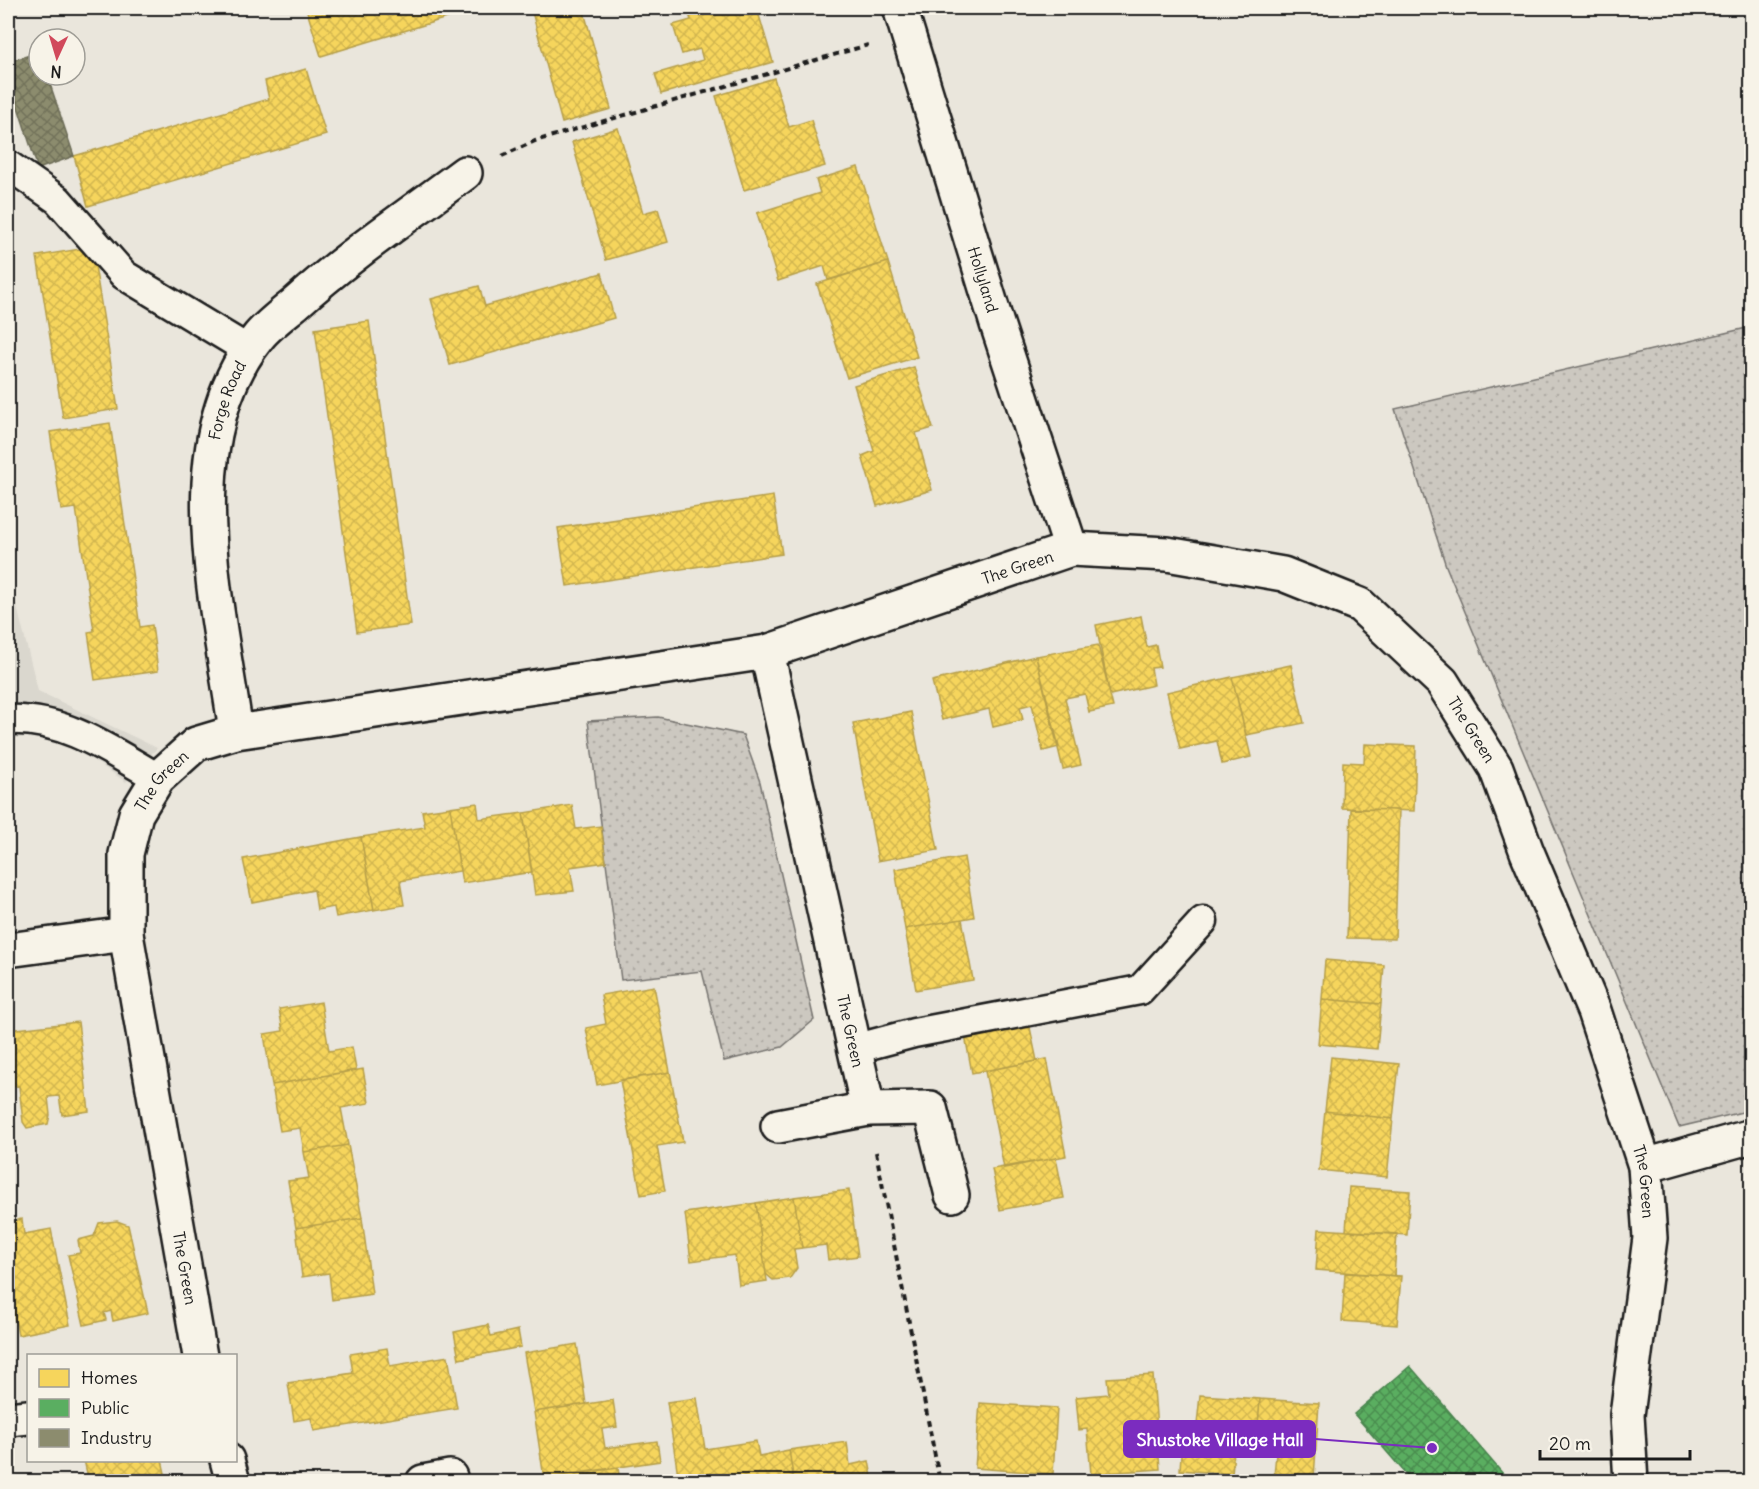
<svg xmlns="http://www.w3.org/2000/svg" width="1759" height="1489" viewBox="0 0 1759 1489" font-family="Delius,sans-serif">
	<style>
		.built { fill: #dad7ce }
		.grass { fill: url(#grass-dots); stroke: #74726e; stroke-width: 1.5 }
		.homes { fill: url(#homes-cross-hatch); stroke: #b59e49; stroke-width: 1.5 }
		.public { fill: url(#public-cross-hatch); stroke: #47824c; stroke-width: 1.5 }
		.industry { fill: url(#industry-cross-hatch); stroke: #6a6a55; stroke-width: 1.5 }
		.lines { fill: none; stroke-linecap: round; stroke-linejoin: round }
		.service-casing { stroke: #1c1c1c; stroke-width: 33 }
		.minor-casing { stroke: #1c1c1c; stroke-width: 38 }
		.path { stroke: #1c1c1c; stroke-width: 4; stroke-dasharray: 6 4.5; stroke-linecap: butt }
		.service { stroke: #f7f3e8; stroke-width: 28 }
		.minor { stroke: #f7f3e8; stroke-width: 33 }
		.labels { text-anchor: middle; stroke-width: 6; stroke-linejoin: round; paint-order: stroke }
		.street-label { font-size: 16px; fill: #1c1c1c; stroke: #f7f3e8 }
		.leader { fill: none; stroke: #7b2cbf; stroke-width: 2 }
		.callout-dot { fill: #7b2cbf; stroke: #f7f3e8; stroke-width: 2 }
		.callout { fill: #7b2cbf; stroke: #7b2cbf; stroke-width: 2 }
		.callout-label { font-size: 18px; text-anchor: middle; font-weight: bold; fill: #fff }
	</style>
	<defs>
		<pattern id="grass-dots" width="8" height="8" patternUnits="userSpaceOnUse" patternTransform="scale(1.5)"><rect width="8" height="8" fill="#ccc8c0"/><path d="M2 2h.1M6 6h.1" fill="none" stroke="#afaba4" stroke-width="1.8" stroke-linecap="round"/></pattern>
		<pattern id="homes-cross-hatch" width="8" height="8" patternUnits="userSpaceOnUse" patternTransform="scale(1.5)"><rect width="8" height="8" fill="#f6d55c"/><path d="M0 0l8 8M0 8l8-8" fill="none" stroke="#d2b64f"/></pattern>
		<pattern id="public-cross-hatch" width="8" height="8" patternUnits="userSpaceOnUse" patternTransform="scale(1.5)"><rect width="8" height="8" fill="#5aae61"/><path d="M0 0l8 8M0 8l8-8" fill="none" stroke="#4a8d4f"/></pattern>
		<pattern id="industry-cross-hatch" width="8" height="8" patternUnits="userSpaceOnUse" patternTransform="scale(1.5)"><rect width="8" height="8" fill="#8c8c6e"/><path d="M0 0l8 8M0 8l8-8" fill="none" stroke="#72725a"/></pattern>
	</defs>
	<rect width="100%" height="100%" fill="#eae6dc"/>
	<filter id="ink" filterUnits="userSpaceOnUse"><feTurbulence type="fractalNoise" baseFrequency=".0167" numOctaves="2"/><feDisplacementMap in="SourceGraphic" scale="12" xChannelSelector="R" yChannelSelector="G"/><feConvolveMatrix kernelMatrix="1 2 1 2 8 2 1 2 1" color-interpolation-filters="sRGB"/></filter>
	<g filter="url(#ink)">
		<path class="built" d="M 8,571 L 38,691 L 157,748 L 126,782 L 54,734 L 8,739 Z"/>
		<path class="grass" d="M 1751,327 L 1751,1110 L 1679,1127 L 1446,566 L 1395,409 Z
			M 658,717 L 743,735 L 760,782 L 814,1020 L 782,1047 L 724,1061 L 702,971 L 621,980 L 588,721 Z"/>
		<path class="homes" d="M 306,8 L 480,8 L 321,56 Z
			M 531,8 L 583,8 L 611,109 L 562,123 Z
			M 687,8 L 772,8 L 758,12 L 773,62 L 661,94 L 655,74 L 703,60 L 700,49 L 682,54 L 673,25 L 691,20 Z
			M 306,69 L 326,135 L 88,206 L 74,156 L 269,99 L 265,81 Z
			M 774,78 L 789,127 L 811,120 L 825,166 L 744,190 L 716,96 Z
			M 618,128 L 643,213 L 658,209 L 668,242 L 606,260 L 572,142 Z
			M 858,167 L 888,262 L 828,280 L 824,266 L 778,281 L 757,213 L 820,193 L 816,180 Z
			M 92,247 L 118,409 L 63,418 L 37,256 Z
			M 888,262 L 917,357 L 847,378 L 817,284 Z
			M 602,273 L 614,318 L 450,365 L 431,299 L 479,286 L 485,306 Z
			M 369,321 L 411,625 L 357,632 L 315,329 Z
			M 914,367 L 933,428 L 916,433 L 932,490 L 877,506 L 862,456 L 874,451 L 854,385 Z
			M 110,423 L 140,627 L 152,625 L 158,671 L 95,680 L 88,632 L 94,631 L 76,508 L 61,510 L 50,432 Z
			M 773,496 L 782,554 L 567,586 L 558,528 Z
			M 1141,616 L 1147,647 L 1156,645 L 1160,667 L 1151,668 L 1154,685 L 1110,695 L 1096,625 Z
			M 1098,645 L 1113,707 L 1089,712 L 1085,694 L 1065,698 L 1081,765 L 1063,769 L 1036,656 Z
			M 1036,656 L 1059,747 L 1043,751 L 1032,704 L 1020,707 L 1023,720 L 993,727 L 989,709 L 942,720 L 932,681 Z
			M 1291,665 L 1304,723 L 1246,735 L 1232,677 Z
			M 1232,677 L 1251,757 L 1222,764 L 1217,741 L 1180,749 L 1167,692 Z
			M 911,712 L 938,850 L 878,861 L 853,723 Z
			M 1365,744 L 1416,746 L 1414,811 L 1342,808 L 1343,762 L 1364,763 Z
			M 477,803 L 479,819 L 523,813 L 532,872 L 462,883 L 450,807 Z
			M 572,805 L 576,829 L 601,826 L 606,862 L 570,867 L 574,891 L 535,895 L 523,813 Z
			M 450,807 L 460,871 L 400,881 L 404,905 L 374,910 L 361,837 L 425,827 L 422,811 Z
			M 1351,809 L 1399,810 L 1395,939 L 1347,938 Z
			M 361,837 L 374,910 L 336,917 L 334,907 L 317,910 L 314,890 L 252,902 L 243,859 Z
			M 964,857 L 974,917 L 905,929 L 895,869 Z
			M 8,871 L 12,912 L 8,912 Z
			M 962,919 L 973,980 L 916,990 L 905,929 Z
			M 1325,960 L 1384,965 L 1381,1004 L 1322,999 Z
			M 654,986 L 670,1072 L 597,1085 L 586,1028 L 606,1024 L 601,995 Z
			M 1322,999 L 1381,1004 L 1377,1049 L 1318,1044 Z
			M 321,1002 L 329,1051 L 352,1047 L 356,1070 L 272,1085 L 264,1034 L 283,1031 L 279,1009 Z
			M 1028,1018 L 1037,1061 L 972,1073 L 964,1030 Z
			M 78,1022 L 89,1111 L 62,1115 L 59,1096 L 48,1097 L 50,1115 L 48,1124 L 27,1128 L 23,1122 L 19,1086 L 8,1087 L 8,1030 Z
			M 1331,1057 L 1399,1064 L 1393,1119 L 1325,1111 Z
			M 1047,1059 L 1066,1156 L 1004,1168 L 985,1071 Z
			M 363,1069 L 369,1103 L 341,1108 L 348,1145 L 304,1152 L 300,1128 L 280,1131 L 272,1085 Z
			M 670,1072 L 683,1142 L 657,1146 L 665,1191 L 641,1195 L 620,1080 Z
			M 1325,1111 L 1393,1119 L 1387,1177 L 1319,1170 Z
			M 348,1145 L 362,1218 L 296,1228 L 288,1181 L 309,1178 L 304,1152 Z
			M 1056,1158 L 1064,1198 L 1000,1210 L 992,1169 Z
			M 1349,1187 L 1410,1191 L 1407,1235 L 1346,1231 Z
			M 849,1190 L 858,1256 L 828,1260 L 826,1245 L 802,1248 L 794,1197 Z
			M 794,1197 L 802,1248 L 794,1249 L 797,1268 L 790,1278 L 773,1280 L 766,1274 L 756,1203 Z
			M 756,1203 L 767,1281 L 739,1285 L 735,1255 L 691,1261 L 685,1213 Z
			M 362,1218 L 372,1294 L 332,1300 L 329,1273 L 302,1277 L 296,1228 Z
			M 22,1219 L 24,1234 L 51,1229 L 70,1325 L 18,1335 L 8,1283 L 8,1222 Z
			M 117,1221 L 128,1225 L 148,1313 L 113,1321 L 111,1311 L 104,1313 L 106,1320 L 84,1325 L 68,1255 L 80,1253 L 78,1240 L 94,1236 L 99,1223 Z
			M 1319,1229 L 1397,1234 L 1394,1276 L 1316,1270 Z
			M 1345,1273 L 1401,1276 L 1397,1325 L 1342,1321 Z
			M 488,1325 L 491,1336 L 518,1330 L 521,1347 L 459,1359 L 454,1332 Z
			M 577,1344 L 586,1404 L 534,1412 L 524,1353 Z
			M 387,1348 L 390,1366 L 448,1356 L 457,1408 L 314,1431 L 311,1418 L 294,1421 L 288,1383 L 353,1373 L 350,1354 Z
			M 1153,1375 L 1160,1469 L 1091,1474 L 1087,1429 L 1079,1430 L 1076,1397 L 1109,1394 L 1107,1378 Z
			M 1200,1395 L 1260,1399 L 1256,1451 L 1234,1450 L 1232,1474 L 1180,1470 L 1183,1425 L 1197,1425 Z
			M 697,1398 L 705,1449 L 756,1441 L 759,1456 L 789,1450 L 794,1482 L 679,1482 L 667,1402 Z
			M 1260,1399 L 1319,1403 L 1314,1478 L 1274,1476 L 1276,1453 L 1256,1451 Z
			M 613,1400 L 617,1427 L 602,1429 L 605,1448 L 657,1441 L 660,1461 L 544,1478 L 534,1412 Z
			M 980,1403 L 1057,1408 L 1053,1474 L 975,1468 Z
			M 847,1442 L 850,1465 L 869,1461 L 873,1482 L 794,1482 L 789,1450 Z
			M 84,1460 L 162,1460 L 167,1482 L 89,1482 Z
			M 618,1468 L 620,1482 L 545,1482 L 544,1478 Z"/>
		<path class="public" d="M 1410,1366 L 1510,1482 L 1413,1482 L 1354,1414 Z"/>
		<path class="industry" d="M 39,52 L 39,75 L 47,75 L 74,156 L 38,169 L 8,76 L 8,62 Z"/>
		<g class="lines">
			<defs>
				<path id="service" d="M 8,165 L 58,200 L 124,275 L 250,351
					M 8,720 C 64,717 111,751 158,778
					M 854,1049 L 914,1033 L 1140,990 L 1203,921"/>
				<g id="minor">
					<path id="s1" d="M 900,8 L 997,324 L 1071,549"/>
					<path id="s2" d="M 767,652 L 868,1109 L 778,1126"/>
					<path id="s3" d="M 236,732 C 219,608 173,443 259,336 C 269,324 284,313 296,303 C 349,255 409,215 465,173"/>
					<path d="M 8,950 L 126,934"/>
					<path d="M 868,1109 L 930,1108 L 952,1195"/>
					<path d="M 1645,1166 L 1752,1136"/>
					<path id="s4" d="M 200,1356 L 126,934 L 126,854 L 136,814 L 158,778 L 196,744 L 236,732 L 767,652 L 1071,549 L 1167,554 L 1283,574 L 1360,605 L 1442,682 L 1496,768 L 1527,852 L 1594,1011 L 1645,1166 L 1650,1238 L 1627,1415 L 1631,1482"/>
					<path d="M 8,1419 L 28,1417"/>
					<path d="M 227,1460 L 233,1482"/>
					<path d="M 423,1482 L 450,1477"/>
				</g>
			</defs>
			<use href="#service" class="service-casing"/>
			<use href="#minor" class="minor-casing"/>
			<path class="path" d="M 502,156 L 535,141 L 868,45
				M 876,1152 L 940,1482"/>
			<use href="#service" class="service"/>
			<use href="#minor" class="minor"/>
		</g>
	</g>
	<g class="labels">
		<g class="street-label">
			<text dy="6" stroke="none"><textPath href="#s1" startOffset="284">Hollyland</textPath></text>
			<text dy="6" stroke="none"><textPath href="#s3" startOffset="336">Forge Road</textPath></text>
			<text dy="6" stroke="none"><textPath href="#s4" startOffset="1486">The Green</textPath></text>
			<text dy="6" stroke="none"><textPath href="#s4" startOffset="2008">The Green</textPath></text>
			<text dy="6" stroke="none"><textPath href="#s4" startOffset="592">The Green</textPath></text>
			<text dy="6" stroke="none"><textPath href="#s2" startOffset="388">The Green</textPath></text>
			<text dy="6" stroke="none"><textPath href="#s4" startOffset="2494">The Green</textPath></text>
			<text transform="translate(185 1268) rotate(80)" y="6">The Green</text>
		</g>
	</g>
	<path class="leader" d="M1432 1448L1315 1439"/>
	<circle class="callout-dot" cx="1432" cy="1448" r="6"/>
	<rect class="callout" x="1124" y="1421" width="191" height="36" rx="6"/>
	<g class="callout-label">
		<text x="1220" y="1446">Shustoke Village Hall</text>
	</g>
	<rect width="1759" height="1489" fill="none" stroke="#f7f3e8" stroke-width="30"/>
	<rect x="15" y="15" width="1729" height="1459" fill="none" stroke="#1c1c1c" stroke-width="2" filter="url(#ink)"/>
	<rect x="27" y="1354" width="210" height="108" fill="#f7f3e8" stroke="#9f9d96" stroke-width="1.5"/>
	<rect x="39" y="1369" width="30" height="18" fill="#f6d55c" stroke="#9f9d96" stroke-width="1.5"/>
	<text x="81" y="1384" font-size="18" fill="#1c1c1c">Homes</text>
	<rect x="39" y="1399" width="30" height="18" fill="#5aae61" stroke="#9f9d96" stroke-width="1.5"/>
	<text x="81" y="1414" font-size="18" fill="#1c1c1c">Public</text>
	<rect x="39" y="1429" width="30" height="18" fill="#8c8c6e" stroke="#9f9d96" stroke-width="1.5"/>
	<text x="81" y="1444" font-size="18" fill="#1c1c1c">Industry</text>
	<g transform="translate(57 57) rotate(184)"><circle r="28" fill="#f7f3e8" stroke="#9f9d96" stroke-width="1.5"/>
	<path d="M0-4.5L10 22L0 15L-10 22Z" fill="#d1495b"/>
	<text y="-9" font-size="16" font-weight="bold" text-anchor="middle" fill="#1c1c1c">N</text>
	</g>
	<path d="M1540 1450v9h150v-9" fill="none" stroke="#1c1c1c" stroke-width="3"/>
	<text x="1549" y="1450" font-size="18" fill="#1c1c1c" stroke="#f7f3e8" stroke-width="4.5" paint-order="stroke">20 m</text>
</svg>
